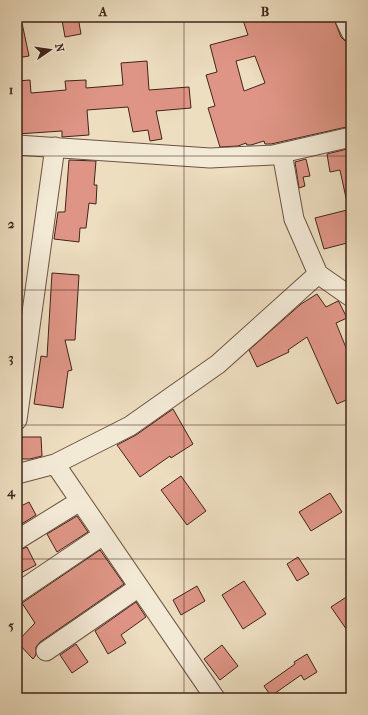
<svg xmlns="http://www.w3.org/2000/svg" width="368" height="715" viewBox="0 0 368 715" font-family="'IM FELL French Canon',serif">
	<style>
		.building { fill: #df9586; stroke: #412519; fill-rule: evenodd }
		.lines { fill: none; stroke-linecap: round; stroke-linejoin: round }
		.minor-casing { stroke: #6c5343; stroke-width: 21 }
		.minor { stroke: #f3ead6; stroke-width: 19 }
		.grid { fill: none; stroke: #412519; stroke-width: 1; stroke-opacity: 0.55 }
		.neatline { fill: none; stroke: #412519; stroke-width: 1.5 }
		.grid-label { font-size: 13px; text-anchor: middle; font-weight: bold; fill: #412519 }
	</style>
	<rect width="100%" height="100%" fill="#eddec0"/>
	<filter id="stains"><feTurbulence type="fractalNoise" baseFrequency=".005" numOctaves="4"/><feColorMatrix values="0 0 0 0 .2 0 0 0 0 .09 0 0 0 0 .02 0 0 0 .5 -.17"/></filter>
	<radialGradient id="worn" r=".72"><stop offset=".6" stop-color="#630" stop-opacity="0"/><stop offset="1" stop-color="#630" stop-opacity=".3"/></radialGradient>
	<path class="building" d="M 78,17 L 81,34 L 65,37 L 62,20 Z
		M 242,17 L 333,17 L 341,37 L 345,41 L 351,43 L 351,126 L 271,144 L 265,144 L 264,141 L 251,145 L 247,145 L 246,143 L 238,146 L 220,147 L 208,108 L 215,106 L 206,75 L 217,72 L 210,45 L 248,35 ZM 255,56 L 265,83 L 244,91 L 236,61 Z
		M 17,23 L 22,23 L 29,56 L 17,58 Z
		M 147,61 L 149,90 L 189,87 L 191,108 L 156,111 L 162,139 L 150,141 L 148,130 L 133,132 L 128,107 L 87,110 L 89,135 L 62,137 L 62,131 L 17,134 L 17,81 L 30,80 L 31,93 L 66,90 L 65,81 L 86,80 L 86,88 L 123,85 L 121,63 Z
		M 351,148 L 351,198 L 346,198 L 340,170 L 330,172 L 327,154 Z
		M 306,159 L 310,176 L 303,177 L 305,186 L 299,188 L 295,162 Z
		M 69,160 L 96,161 L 94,185 L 97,185 L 96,204 L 89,203 L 86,228 L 80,228 L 79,242 L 54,239 L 58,212 L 65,212 Z
		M 351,209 L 351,242 L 324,249 L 315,218 Z
		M 52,273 L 79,275 L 75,340 L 65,340 L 72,370 L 68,371 L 63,408 L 34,404 L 41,356 L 47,357 Z
		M 317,294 L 326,307 L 338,301 L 339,302 L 347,318 L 336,323 L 351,360 L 351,398 L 337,404 L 307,337 L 288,350 L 289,352 L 257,367 L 249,350 L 301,304 Z
		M 173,409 L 193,444 L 171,458 L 170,456 L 140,477 L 117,445 L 136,435 Z
		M 22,437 L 41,437 L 42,456 L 30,459 L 17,459 L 17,439 L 22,439 Z
		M 181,476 L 206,511 L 187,525 L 161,490 Z
		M 330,493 L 342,512 L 311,531 L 299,512 Z
		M 29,502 L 36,515 L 20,525 L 17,520 L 17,508 Z
		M 77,516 L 88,532 L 57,552 L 47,534 Z
		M 27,547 L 36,565 L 17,575 L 17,551 Z
		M 100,550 L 124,584 L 40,642 L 36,647 L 36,655 L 33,659 L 17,642 L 35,623 L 22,603 Z
		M 298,557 L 309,574 L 297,581 L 287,564 Z
		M 244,581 L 266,614 L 243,629 L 222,595 Z
		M 197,586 L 205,601 L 181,615 L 173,600 Z
		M 351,594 L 351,636 L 331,607 Z
		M 136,602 L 146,617 L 121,635 L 126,643 L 108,654 L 95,631 Z
		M 76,644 L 88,662 L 72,673 L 60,655 Z
		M 222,645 L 238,666 L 220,680 L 204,659 Z
		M 307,654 L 317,672 L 304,680 L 301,675 L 271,696 L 264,686 L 295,664 L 294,662 Z"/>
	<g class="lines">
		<defs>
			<path id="minor" d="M 344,17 L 351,32
				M 17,145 L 210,158 L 273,155 L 351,137
				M 282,153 L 294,219 L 318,274 L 351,297
				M 17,420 L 55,147
				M 55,464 L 215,698
				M 17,474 L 55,464 L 130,426 L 218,364 L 318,274
				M 17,540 L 80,501
				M 17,593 L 103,535
				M 46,651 L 139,587"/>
		</defs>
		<use href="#minor" class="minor-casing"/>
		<use href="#minor" class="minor"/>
	</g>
	<path class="grid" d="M 184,17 L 184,698M 17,156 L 351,156M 17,290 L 351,290M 17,425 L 351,425M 17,559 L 351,559"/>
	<rect width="368" height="715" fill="none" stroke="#eddec0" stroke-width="44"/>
	<g transform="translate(50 50) rotate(77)" stroke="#f3ead6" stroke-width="3" paint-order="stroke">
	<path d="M0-3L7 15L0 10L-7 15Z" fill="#412519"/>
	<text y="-6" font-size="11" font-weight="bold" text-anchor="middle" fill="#412519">N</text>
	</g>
	<rect x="22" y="22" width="324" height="671" class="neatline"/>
	<g class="grid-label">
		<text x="103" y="16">A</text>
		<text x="265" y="16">B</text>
		<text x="11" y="94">1</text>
		<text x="11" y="228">2</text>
		<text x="11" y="362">3</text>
		<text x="11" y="496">4</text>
		<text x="11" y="630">5</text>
	</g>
	<rect width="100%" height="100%" filter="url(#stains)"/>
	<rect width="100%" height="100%" fill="url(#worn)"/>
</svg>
